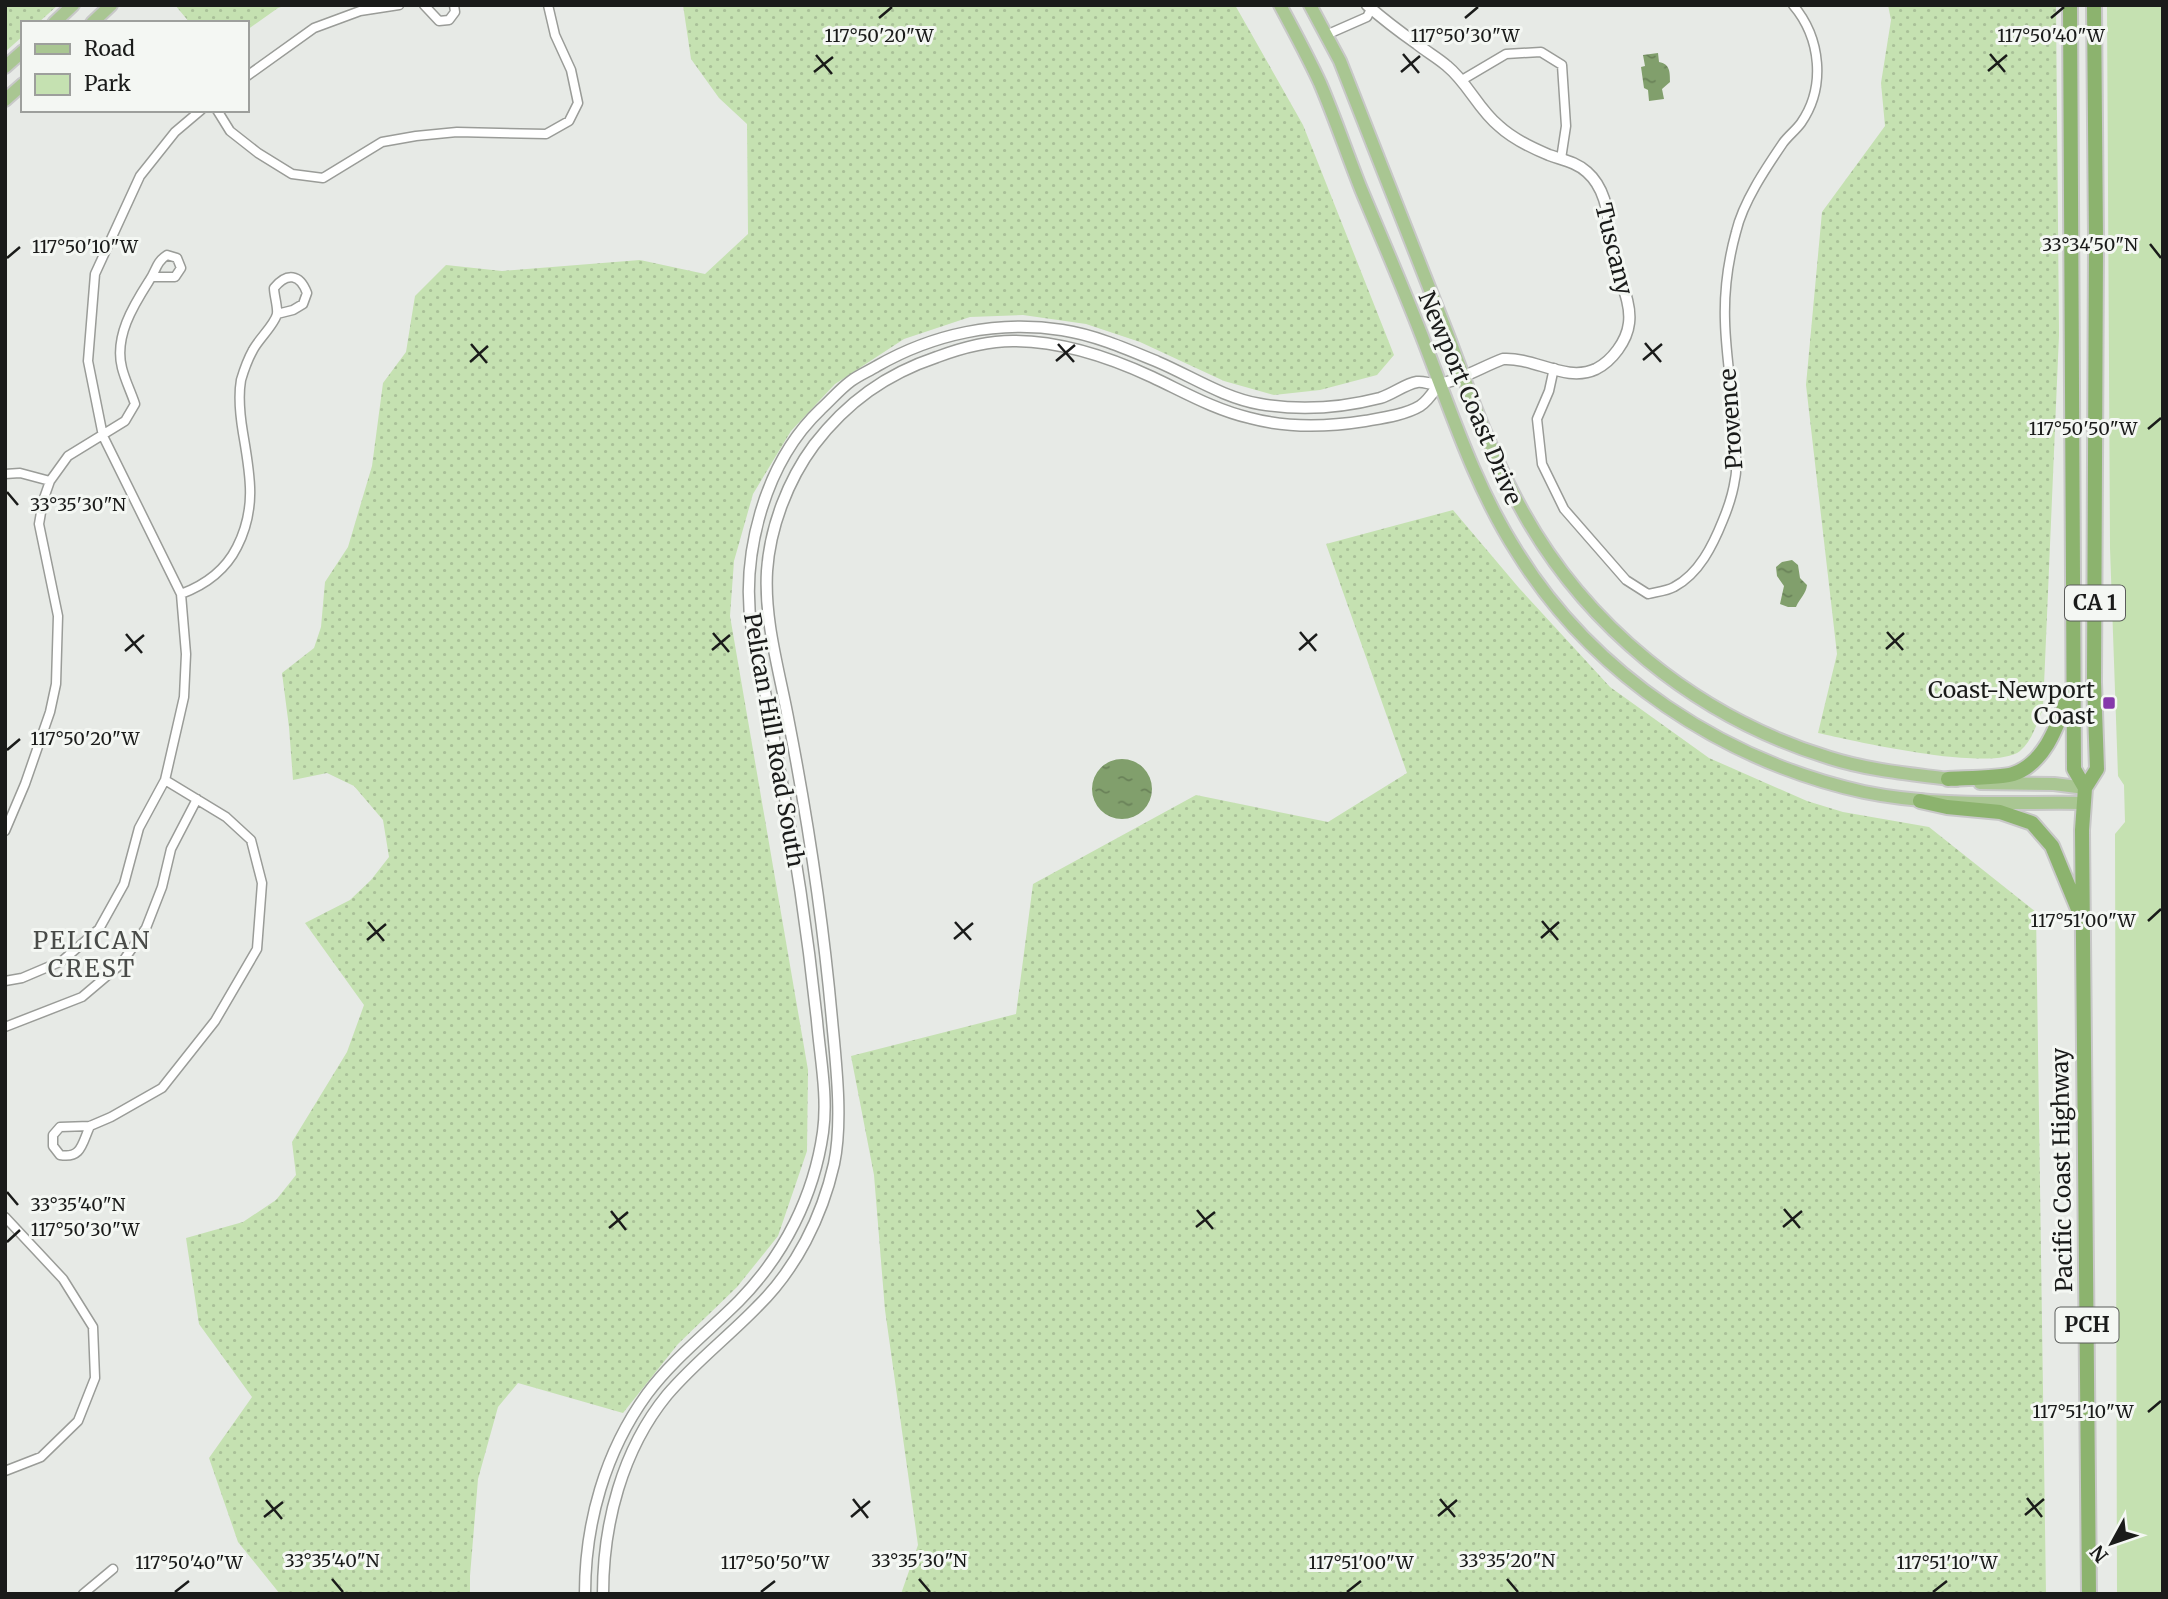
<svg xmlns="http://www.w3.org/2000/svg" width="2168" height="1599" viewBox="0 0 2168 1599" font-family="Merriweather,serif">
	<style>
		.grass { fill: url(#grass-dots) }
		.park { fill: #c5e1b1 }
		.water { fill: url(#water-ripples) }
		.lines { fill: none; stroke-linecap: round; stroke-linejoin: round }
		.minor-casing { stroke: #9a9c98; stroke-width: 11 }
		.tertiary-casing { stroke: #9a9c98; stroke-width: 13 }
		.primary-casing { stroke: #c8c8c8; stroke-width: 16 }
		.trunk-casing { stroke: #c8c8c8; stroke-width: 18 }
		.minor { stroke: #fff; stroke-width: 8 }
		.tertiary { stroke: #fff; stroke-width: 10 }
		.primary { stroke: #a9c692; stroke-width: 12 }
		.trunk { stroke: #8cb36e; stroke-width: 14 }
		.ticks { fill: none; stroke: #1a1b1a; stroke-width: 2.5 }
		.poi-dot { fill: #8538aa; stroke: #f4f7f3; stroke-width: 2.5 }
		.labels { text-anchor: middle; stroke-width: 6; stroke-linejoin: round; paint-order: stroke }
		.shield { fill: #f4f7f3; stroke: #5b5d5b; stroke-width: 2 }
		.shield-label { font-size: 21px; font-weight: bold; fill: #1a1b1a }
		.street-label { font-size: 23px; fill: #1a1b1a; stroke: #f4f7f3 }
		.poi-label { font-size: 23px; fill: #1a1b1a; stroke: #f4f7f3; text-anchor: end }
		.neighbourhood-label { font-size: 24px; letter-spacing: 2px; fill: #494b48; stroke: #f4f7f3 }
		.ticks-label { font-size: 18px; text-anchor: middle; fill: #1a1b1a; stroke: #f4f7f3; stroke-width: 6; stroke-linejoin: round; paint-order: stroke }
	</style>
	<defs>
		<pattern id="grass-dots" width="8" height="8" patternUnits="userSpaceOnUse" patternTransform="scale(1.75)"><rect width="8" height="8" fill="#c5e1b1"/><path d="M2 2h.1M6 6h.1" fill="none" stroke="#a9c098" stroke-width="1.8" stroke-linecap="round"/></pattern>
		<pattern id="water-ripples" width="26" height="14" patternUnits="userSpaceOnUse" patternTransform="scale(1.75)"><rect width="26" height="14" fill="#819f6c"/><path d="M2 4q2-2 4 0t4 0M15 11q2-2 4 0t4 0" fill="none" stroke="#698158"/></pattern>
	</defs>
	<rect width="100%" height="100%" fill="#e7eae6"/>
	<path class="grass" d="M 5,5 L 58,5 L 38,23 L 23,23 L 23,36 L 5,52 Z
		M 175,5 L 287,5 L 278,8 L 247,30 L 247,23 L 190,23 Z
		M 683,5 L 1235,5 L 1303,125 L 1394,355 L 1377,375 L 1320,390 L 1274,395 L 1224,381 L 1140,342 L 1086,324 L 1023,315 L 970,317 L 904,339 L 835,384 L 791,431 L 753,494 L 734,561 L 730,616 L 808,1070 L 807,1151 L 778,1236 L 737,1287 L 678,1344 L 623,1413 L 518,1383 L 498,1407 L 478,1479 L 470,1576 L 470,1594 L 280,1594 L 238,1542 L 209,1458 L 252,1397 L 199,1324 L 186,1238 L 243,1222 L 276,1200 L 296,1175 L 292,1142 L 347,1052 L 364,1005 L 305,923 L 350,900 L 371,880 L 389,857 L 383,820 L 354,786 L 327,773 L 293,780 L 289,727 L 282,673 L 314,648 L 321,627 L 325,582 L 348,547 L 372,466 L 383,383 L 406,352 L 415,296 L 446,265 L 502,271 L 640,260 L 705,274 L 748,234 L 747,124 L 719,98 L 691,59 Z
		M 1888,5 L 2056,5 L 2059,335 L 2043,709 C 2037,723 2032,741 2020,751 C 1992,773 1854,741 1818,733 L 1837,654 L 1806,385 L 1822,212 L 1885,126 L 1881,83 L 1891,20 Z
		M 1453,510 L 1519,588 L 1610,687 L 1709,758 L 1807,801 L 1843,812 L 1929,827 L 2036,912 L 2046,1594 L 901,1594 L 918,1545 L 885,1310 L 874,1175 L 851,1056 L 1016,1014 L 1033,884 L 1196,795 L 1328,822 L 1407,773 L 1326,544 Z"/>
	<path class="park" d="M 2107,5 L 2163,5 L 2163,1594 L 2117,1594 L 2115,834 L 2125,822 L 2124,785 L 2118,776 L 2110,548 Z"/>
	<path class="water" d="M 1658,53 L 1659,62 C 1670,64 1670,72 1670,82 L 1662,89 L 1664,99 L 1649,101 L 1648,90 L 1644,88 L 1641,67 L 1645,66 L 1643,55 Z
		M 1792,560 L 1798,565 L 1800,578 L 1807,585 C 1806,594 1800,598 1796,607 L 1788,607 L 1780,604 L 1784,586 L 1777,576 L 1776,567 L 1782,562 Z
		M1092 789a30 30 0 1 1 60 0a30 30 0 1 1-60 0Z"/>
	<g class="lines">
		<defs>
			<path id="minor" d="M 424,5 L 439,21 L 449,20 L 455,12 L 454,5
				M 1326,35 L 1367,17 L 1371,9
				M 247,76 L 314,28 L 360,11 L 399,5
				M 1462,80 L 1506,54 L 1541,52 L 1562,65 L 1566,126 L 1561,159
				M 217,110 L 230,131 L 258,153 L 292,174 L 323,178 L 382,142 L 416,136 L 457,132 L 546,134 L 569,121 L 578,103 L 571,70 L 555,35 L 548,5
				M 1554,368 L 1549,391 L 1537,419 L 1542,464 L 1564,509 L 1626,580 L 1648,594 C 1656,592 1667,591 1674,587 C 1699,574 1713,545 1723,520 C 1728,508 1733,493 1735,479 C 1737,471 1736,461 1736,453 C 1736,409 1726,365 1725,321 C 1724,290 1728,261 1736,232 C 1743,202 1766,168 1783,143 C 1788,136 1796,130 1801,123 C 1826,87 1821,38 1793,5
				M 5,474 L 20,473 L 50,481
				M 181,594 C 205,585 225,571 237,547 C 257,508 250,474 243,433 C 240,415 238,397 241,380 C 244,370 248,359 253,350 C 258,340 275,324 277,314 C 278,307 274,295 274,288 C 287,272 300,274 307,293 L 303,304 L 293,310 L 277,314
				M 5,831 L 25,784 L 50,712 L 56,684 L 58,616 L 39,524 L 43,501 L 50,481 L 68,456 L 125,421 L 135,404 C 131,392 125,380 122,368 C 114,337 133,306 149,281 C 157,270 155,263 167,255 L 177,258 L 181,268 L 175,277 L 153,277
				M 5,981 L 22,978 L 62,961 L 99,929 L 124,884 L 139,828 L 165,780 L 184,697 L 186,654 L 181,594 L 103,436 L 88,361 L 95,274 L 140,176 L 175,132 L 201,110
				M 5,1027 L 82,997 L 121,964 L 146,928 L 162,887 L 171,849 L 197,799
				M 90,1126 C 82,1143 82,1159 60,1155 L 53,1146 L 53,1135 L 60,1127 L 90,1126 L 111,1117 L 162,1088 L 215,1021 L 257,949 L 262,883 L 251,840 L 226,817 L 165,780
				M 5,1217 L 63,1279 L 93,1327 L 95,1378 L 78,1421 L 41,1457 L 5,1471
				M 83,1594 L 113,1569"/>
			<path id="tertiary" d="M 585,1594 C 585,1523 605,1452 647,1394 C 673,1359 708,1332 739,1301 C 784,1255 814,1196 823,1132 C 828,1096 820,1057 817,1021 C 808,937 796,854 780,771 C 774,738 768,705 761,672 C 758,659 754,645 752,632 C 740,556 764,463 821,409 C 831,400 840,389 851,381 C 859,375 869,371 877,366 C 933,334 997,320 1062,330 C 1095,335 1127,349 1158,362 C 1191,376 1224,398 1260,404 C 1300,411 1341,408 1380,398 C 1393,394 1405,384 1417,382 C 1424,381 1431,385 1438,384 C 1457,382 1484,366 1503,359 C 1535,357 1566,383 1596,369 C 1612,361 1627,341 1629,323 C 1632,299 1616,275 1612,252 C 1608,234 1610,216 1604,199 C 1601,190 1595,179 1587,172 C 1576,162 1563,160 1549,155 C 1532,148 1513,139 1499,126 C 1478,109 1468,83 1447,66 C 1438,58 1427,52 1417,44 C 1400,32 1383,19 1367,5
				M 603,1594 C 603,1524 622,1450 667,1395 C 694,1363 728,1337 757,1307 C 796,1269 822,1217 834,1164 C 843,1121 836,1063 832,1020 C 823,920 808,821 789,723 C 780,673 764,622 767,571 C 770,527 788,480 814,445 C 847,402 886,374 937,357 C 961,348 987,341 1013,341 C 1061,341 1109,357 1152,377 C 1184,392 1215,410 1250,418 C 1287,428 1327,427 1365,421 C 1382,418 1405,415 1420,406 C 1428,401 1434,391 1439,384"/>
			<path id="primary" d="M 1280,5 C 1294,31 1308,57 1320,83 C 1335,118 1347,154 1361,189 C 1381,237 1402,285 1421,334 C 1450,408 1474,485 1517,552 C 1593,675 1724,761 1864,792 C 1936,807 2011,802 2083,803
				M 1310,5 L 1340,61 C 1376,151 1411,242 1447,333 C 1468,388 1488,446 1516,499 C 1581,624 1696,717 1830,758 C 1871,771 1913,774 1956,780
				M 54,23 L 73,5
				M 92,23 L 111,5
				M 5,67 L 23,51
				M 5,100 L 23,84
				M 1980,783 L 2054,784 L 2085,788"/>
			<path id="trunk" d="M 2070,5 L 2074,769 L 2085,788
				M 1948,779 C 1964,778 2000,778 2013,774 C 2047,763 2059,720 2070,691
				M 1920,801 L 1947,807 L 2000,812 L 2032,823 L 2052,846 L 2078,909
				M 2089,1594 L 2082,830 L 2085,788 L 2097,769 L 2094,682 L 2096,242 L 2094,5"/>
		</defs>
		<use href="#minor" class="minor-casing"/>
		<use href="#tertiary" class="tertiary-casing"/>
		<use href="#primary" class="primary-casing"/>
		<use href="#trunk" class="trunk-casing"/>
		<use href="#minor" class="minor"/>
		<use href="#tertiary" class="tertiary"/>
		<use href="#primary" class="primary"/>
		<use href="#trunk" class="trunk"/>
	</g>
	<path class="ticks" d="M 879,18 L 892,7M 1465,18 L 1478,7M 2051,18 L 2064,7M 1403,54 L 1419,73M 1990,54 L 2005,72M 816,55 L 832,74M 1988,71 L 2007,55M 814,72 L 833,57M 1401,72 L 1420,56M 2150,244 L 2161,258M 7,258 L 20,247M 1645,343 L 1661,362M 471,344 L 487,363M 1058,344 L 1074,362M 1643,360 L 1662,344M 1056,361 L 1075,345M 470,362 L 488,346M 2148,429 L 2161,418M 7,492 L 18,505M 1300,632 L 1316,651M 1887,632 L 1903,650M 713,633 L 729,652M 126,634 L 142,653M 1886,649 L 1904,633M 712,650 L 730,635M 1299,650 L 1317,634M 125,651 L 144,635M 7,750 L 20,739M 1542,921 L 1558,940M 2148,921 L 2161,909M 368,922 L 384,941M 955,922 L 971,940M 1541,938 L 1559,922M 954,939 L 973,923M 367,940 L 386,924M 7,1192 L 18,1205M 1784,1209 L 1800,1228M 1197,1210 L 1213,1229M 611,1211 L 626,1230M 1196,1227 L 1215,1212M 1783,1227 L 1802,1211M 609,1228 L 628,1212M 7,1242 L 20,1230M 2148,1412 L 2161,1401M 2027,1498 L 2042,1517M 853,1499 L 868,1518M 1440,1499 L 1455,1517M 266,1500 L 282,1519M 2025,1515 L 2044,1499M 1438,1516 L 1457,1500M 264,1517 L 283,1502M 851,1517 L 870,1501M 332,1579 L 343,1592M 919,1579 L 930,1592M 1507,1579 L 1518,1592M 175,1592 L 189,1581M 761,1592 L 775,1581M 1347,1592 L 1361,1581M 1933,1592 L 1947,1581"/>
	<rect class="poi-dot" x="2102" y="696" width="14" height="14" rx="3.5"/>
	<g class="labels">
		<g class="shield">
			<rect x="2065" y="585.5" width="60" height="35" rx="5"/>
			<rect x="2055.5" y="1307.5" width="63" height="35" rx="5"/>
		</g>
		<g class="shield-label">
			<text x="2095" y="610">CA 1</text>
			<text x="2087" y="1332">PCH</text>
		</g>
		<g class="street-label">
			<text transform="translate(1614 249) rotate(76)" y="8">Tuscany</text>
			<text transform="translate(1470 398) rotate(67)" y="8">Newport Coast Drive</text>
			<text transform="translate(1731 419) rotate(-94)" y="8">Provence</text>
			<text transform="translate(774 740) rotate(80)" y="8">Pelican Hill Road South</text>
			<text transform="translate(2062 1170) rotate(-91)" y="8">Pacific Coast Highway</text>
		</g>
		<g class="poi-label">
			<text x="2095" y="698">Coast-Newport<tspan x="2095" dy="26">Coast</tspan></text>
		</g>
		<g class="neighbourhood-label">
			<text x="92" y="949">PELICAN<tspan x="92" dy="28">CREST</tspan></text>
		</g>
	</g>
	<g class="ticks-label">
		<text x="1465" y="42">117°50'30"W</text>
		<text x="879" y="42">117°50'20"W</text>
		<text x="2051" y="42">117°50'40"W</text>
		<text x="2090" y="251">33°34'50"N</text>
		<text x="85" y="253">117°50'10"W</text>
		<text x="2083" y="435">117°50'50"W</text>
		<text x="78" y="511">33°35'30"N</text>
		<text x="85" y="745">117°50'20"W</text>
		<text x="2083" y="927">117°51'00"W</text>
		<text x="78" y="1211">33°35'40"N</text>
		<text x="85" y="1236">117°50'30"W</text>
		<text x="2083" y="1418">117°51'10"W</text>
		<text x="332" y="1567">33°35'40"N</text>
		<text x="919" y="1567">33°35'30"N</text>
		<text x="1507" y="1567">33°35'20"N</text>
		<text x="189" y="1569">117°50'40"W</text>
		<text x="775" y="1569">117°50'50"W</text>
		<text x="1361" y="1569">117°51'00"W</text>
		<text x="1947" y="1569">117°51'10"W</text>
	</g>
	<rect width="2168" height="1599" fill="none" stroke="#1a1b1a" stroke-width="14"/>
	<rect x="21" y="21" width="228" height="91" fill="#f4f7f3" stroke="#9d9f9c" stroke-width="2"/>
	<rect x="35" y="44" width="35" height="10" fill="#a9c692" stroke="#9d9f9c" stroke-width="2"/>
	<text x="84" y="56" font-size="21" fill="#1a1b1a">Road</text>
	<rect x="35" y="74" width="35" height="21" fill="#c5e1b1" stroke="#9d9f9c" stroke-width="2"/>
	<text x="84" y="91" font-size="21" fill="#1a1b1a">Park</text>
	<g transform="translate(2112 1543) rotate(230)" stroke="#f4f7f3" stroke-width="5" paint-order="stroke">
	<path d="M0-5L12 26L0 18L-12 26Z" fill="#1a1b1a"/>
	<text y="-10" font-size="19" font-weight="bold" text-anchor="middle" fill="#1a1b1a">N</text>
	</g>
</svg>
